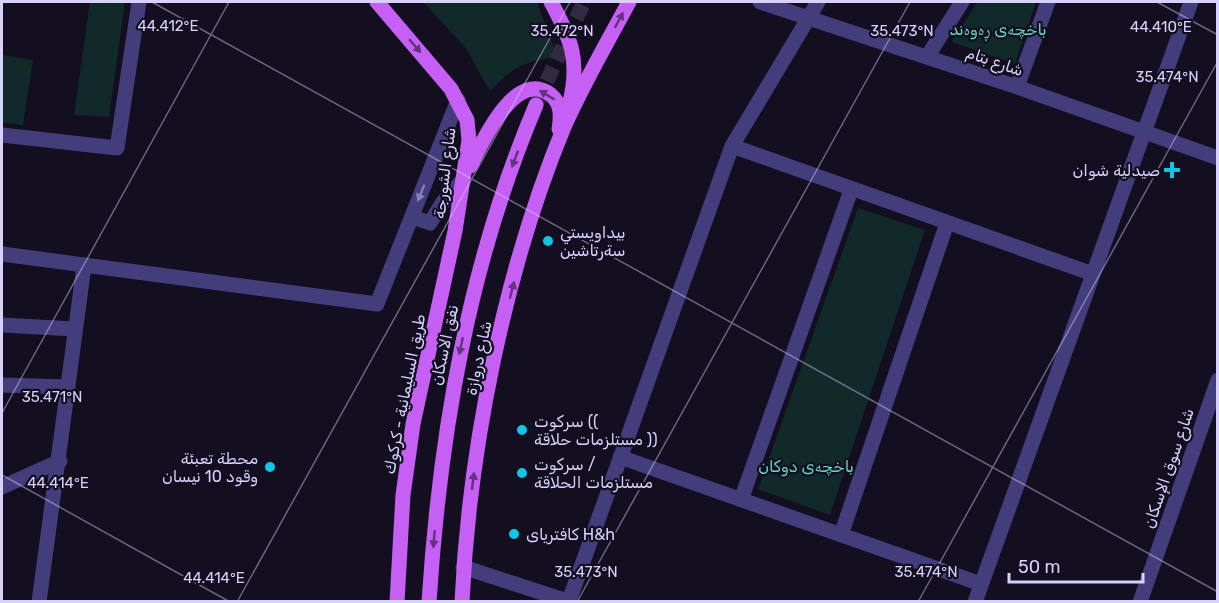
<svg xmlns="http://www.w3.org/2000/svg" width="1219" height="603" viewBox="0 0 1219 603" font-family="Rubik,'Noto Naskh Arabic',sans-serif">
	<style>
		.green { fill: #12292a }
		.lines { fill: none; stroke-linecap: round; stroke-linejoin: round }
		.major-tunnel { stroke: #312b41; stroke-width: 15; stroke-dasharray: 15 8; stroke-linecap: butt }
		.minor { stroke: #433d7c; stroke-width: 15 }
		.major { stroke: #c65ff4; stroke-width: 15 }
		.oneway { fill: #64327f }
		.oneway2 { fill: #8680b6 }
		.ticks { fill: none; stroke: #d8d1fc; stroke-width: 1.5; stroke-opacity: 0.45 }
		.poi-dot { fill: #0fc6e9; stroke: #130e20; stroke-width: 2 }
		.labels { text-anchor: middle; stroke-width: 4.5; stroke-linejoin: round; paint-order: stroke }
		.park-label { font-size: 16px; fill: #62d7c1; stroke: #130e20 }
		.street-label { font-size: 16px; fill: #d8d1fc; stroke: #130e20 }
		.poi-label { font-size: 16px; fill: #d8d1fc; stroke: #130e20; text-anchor: start }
		.ticks-label { font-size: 15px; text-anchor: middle; fill: #d8d1fc; stroke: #130e20; stroke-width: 4.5; stroke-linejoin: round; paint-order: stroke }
	</style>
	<rect width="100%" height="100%" fill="#130e20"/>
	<path class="green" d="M 90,2 L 125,2 L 109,117 L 74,115 Z
		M 423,2 L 537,2 L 558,58 C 529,58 510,69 490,91 L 465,47 Z
		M 977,2 L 1036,2 L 1015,64 L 952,42 Z
		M 2,55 L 33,60 L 23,125 L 2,122 Z
		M 858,208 L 925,230 L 830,515 L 758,489 Z"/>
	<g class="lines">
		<path class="major-tunnel" d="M 537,102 L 584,2"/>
		<path class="minor" d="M 760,2 L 1017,87 L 1218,158
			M 927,57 L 962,2
			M 1017,87 L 1048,2
			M 2,135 L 117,148 L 139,2
			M 732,146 L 1093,274
			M 412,217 L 430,223 L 443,202 L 461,182
			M 2,254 L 377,304 L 458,100
			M 2,325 L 75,329
			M 2,385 L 68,387
			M 620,457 L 981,584
			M 2,487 L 60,461
			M 741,500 L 851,190
			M 841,535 L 947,223
			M 463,567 L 570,602
			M 569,601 L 732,146 L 818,2
			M 39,602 L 84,266
			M 975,602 L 1191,2
			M 1140,602 L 1218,380"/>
		<path class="major" d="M 377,2 L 451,89 L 467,120 L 469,140 L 455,231 L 413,424 L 403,495 L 397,602
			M 551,2 C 571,39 580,60 570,102
			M 470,166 C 482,143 515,67 551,95 C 562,104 561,117 559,129
			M 429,602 C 440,431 469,263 536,105
			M 462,602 C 469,447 505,270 564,127 C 583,84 607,43 629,2"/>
	</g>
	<defs><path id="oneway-solid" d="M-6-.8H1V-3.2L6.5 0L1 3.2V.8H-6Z" transform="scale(1.5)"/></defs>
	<g class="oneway">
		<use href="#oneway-solid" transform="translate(619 20) rotate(-62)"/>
		<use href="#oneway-solid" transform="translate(415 46) rotate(49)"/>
		<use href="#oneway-solid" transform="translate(547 95) rotate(-149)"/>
		<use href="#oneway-solid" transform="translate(515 159) rotate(110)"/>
		<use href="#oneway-solid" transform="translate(512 290) rotate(-75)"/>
		<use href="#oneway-solid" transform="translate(461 346) rotate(102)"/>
		<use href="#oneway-solid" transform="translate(473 481) rotate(-83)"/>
		<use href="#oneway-solid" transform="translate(434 539) rotate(95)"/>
	</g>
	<use class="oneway2" href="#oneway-solid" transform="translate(421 193) rotate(112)"/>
	<path class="ticks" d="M 152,2 L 1218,592M 1157,2 L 1218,35M 2,413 L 229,2M 2,475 L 230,602M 237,602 L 570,2M 577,602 L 910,2M 918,602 L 1218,61"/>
	<g class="poi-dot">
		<path d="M1169 161h6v6h6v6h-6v6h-6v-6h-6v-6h6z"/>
		<circle cx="548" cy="241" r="6"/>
		<circle cx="522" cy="430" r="6"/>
		<circle cx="270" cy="467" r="6"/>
		<circle cx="522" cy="473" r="6"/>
		<circle cx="514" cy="534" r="6"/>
	</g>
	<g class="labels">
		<g class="park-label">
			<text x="998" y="35">باخچەی ڕەوەند</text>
			<text x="806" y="472">باخچەی دوکان</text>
		</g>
		<g class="street-label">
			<text transform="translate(995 61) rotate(19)" y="6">شارع بتام</text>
			<text transform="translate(444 173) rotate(-83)" y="6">شارع الشورجة</text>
			<text transform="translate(444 345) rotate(-78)" y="6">نفق الاسكان</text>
			<text transform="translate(478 358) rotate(-78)" y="6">شارع دروازة</text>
			<text transform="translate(404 394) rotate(-79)" y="6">طريق السليمانية - كركوك</text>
			<text transform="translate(1168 468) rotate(-71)" y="6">شارع سوق الإسكان</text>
		</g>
		<g class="poi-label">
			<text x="1160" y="176" text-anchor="end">صيدلية شوان</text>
			<text x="560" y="238">بيداويستي<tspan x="560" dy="18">سةرتاشين</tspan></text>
			<text x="534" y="427">سركوت ((<tspan x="534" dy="18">مستلزمات حلاقة ))</tspan></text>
			<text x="258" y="464" text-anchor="end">محطة تعبئة<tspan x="258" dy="18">وقود 10 نيسان</tspan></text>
			<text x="534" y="470">سركوت /<tspan x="534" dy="18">مستلزمات الحلاقة</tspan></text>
			<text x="526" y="540">کافتریای H&amp;h</text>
		</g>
	</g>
	<g class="ticks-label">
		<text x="168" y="31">44.412°E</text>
		<text x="1161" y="32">44.410°E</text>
		<text x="562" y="36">35.472°N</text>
		<text x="902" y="36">35.473°N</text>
		<text x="1167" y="82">35.474°N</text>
		<text x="52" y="402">35.471°N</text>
		<text x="58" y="488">44.414°E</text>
		<text x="586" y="577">35.473°N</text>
		<text x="926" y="577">35.474°N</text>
		<text x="214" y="583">44.414°E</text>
	</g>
	<rect width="1219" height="603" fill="none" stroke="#d8d1fc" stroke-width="6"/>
	<path d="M1009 573v9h134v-9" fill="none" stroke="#d8d1fc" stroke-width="3"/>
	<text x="1018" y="573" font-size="18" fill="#d8d1fc" stroke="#130e20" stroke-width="4.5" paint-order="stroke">50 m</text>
</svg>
